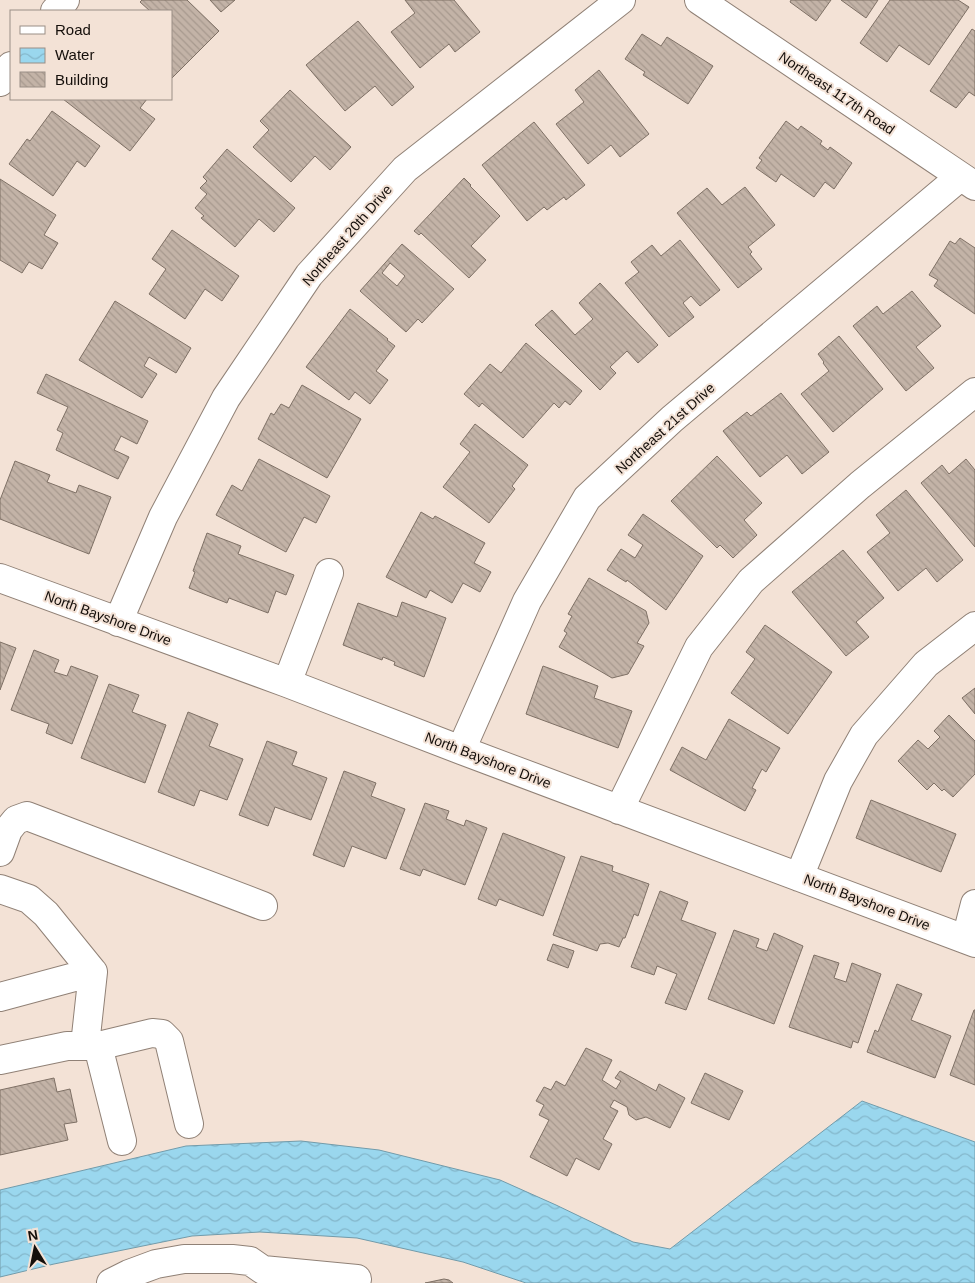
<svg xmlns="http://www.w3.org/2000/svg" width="975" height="1283" viewBox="0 0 975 1283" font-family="Arial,sans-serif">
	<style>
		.water { fill: url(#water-waves); stroke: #729baa }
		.building { fill: url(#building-back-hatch); stroke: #7e7065; fill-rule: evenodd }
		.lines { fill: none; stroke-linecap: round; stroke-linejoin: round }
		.minor-casing { stroke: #908176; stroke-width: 30 }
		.minor { stroke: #fff; stroke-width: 28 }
		.labels { text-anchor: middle; stroke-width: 4; stroke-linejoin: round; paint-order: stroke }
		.street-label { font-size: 14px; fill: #150f0b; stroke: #f3e2d6 }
	</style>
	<defs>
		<pattern id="water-waves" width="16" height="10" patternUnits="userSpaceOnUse" patternTransform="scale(1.25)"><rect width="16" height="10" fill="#9ad7ee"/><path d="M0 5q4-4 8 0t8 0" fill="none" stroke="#84b7cb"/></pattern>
		<pattern id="building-back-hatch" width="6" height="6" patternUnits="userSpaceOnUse" patternTransform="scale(1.25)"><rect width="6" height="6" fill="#c3b3a7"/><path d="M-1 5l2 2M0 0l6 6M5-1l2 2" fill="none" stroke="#a7998e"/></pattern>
	</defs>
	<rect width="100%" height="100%" fill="#f3e2d6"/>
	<path class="water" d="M 862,1101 L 975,1142 L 975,1283 L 526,1283 L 463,1262 L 357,1238 L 260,1232 L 192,1236 L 54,1264 L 0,1277 L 0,1190 L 186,1146 L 301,1141 L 379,1150 L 500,1180 L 556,1205 L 633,1242 L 670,1249 Z"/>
	<path class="building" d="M 142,0 L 187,0 L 219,31 L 171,79 L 171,11 L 150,11 L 140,2 Z
		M 210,0 L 235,0 L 221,12 Z
		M 405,0 L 454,0 L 480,32 L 455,52 L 449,44 L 420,68 L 391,32 L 415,13 Z
		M 791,0 L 831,0 L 816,21 L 790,2 Z
		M 841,0 L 878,0 L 866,18 Z
		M 890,0 L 958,0 L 969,7 L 929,65 L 899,45 L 887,62 L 860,43 Z
		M 358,21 L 414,87 L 392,106 L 375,86 L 345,111 L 306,65 Z
		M 972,29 L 975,31 L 975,96 L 969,92 L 956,108 L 930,91 Z
		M 642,34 L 661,46 L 667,37 L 713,66 L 688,104 L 643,75 L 645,72 L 625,59 Z
		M 599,70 L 649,134 L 620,157 L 611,145 L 588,164 L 556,124 L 584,102 L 575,90 Z
		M 290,90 L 351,147 L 330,170 L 315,156 L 291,182 L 253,147 L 269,130 L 260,121 Z
		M 63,99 L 147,99 L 140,108 L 155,119 L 130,151 Z
		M 52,111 L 100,146 L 85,167 L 77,161 L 53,196 L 9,164 L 27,139 L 30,141 Z
		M 786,121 L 798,130 L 801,126 L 822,141 L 820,144 L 828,150 L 830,147 L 852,163 L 834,189 L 825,182 L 814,197 L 781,174 L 776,182 L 756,168 L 762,160 L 759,158 Z
		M 534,122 L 585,185 L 566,200 L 564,197 L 547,210 L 544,207 L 527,221 L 482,165 Z
		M 227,149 L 295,208 L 274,232 L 259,219 L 235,247 L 201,218 L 204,216 L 195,208 L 207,194 L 200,188 L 207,181 L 203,177 Z
		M 464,178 L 471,185 L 470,186 L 500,216 L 471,246 L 486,260 L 469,278 L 421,233 L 419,235 L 414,231 Z
		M 0,179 L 56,215 L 44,235 L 58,243 L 42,269 L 29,262 L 22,273 L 0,260 Z
		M 745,187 L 775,225 L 748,247 L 752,252 L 750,254 L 762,269 L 738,288 L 677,213 L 707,188 L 722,205 Z
		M 172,230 L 239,276 L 222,301 L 205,289 L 185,319 L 149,294 L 166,269 L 152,259 Z
		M 960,238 L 975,248 L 975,314 L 934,286 L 938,280 L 929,275 L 950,241 L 955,244 Z
		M 680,240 L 720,290 L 700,306 L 691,296 L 683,303 L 694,317 L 669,337 L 625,283 L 639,272 L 631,262 L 652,245 L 661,256 Z
		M 402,244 L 454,289 L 422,323 L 418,319 L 406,332 L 360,291 ZM 390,263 L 405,276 L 397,286 L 382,273 Z
		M 600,283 L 658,345 L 638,363 L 627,351 L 610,367 L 616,373 L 600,390 L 535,325 L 552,310 L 575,335 L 593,319 L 579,303 Z
		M 912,291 L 941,326 L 916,347 L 934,368 L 906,391 L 853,326 L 877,306 L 883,314 Z
		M 115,301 L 191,348 L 176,373 L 149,357 L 144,366 L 157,374 L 142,398 L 79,360 Z
		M 350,309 L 388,339 L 387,340 L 395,346 L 376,371 L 388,380 L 370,404 L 355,392 L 349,400 L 306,367 Z
		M 839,336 L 883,389 L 833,432 L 801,394 L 829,371 L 823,363 L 824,362 L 818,354 Z
		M 526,343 L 582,391 L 570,405 L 565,401 L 559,408 L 554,403 L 523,438 L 482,403 L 479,407 L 464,394 L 490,364 L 501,373 Z
		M 46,374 L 148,421 L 137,444 L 121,436 L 114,450 L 129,457 L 118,479 L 56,450 L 63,433 L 57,430 L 68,407 L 37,393 Z
		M 302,385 L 361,419 L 327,478 L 258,439 L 271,413 L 274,415 L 281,404 L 289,408 Z
		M 781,393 L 829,452 L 802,474 L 787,455 L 760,477 L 723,431 L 747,412 L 751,416 Z
		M 475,424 L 528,465 L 512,486 L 515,489 L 489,523 L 443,487 L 470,452 L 460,444 Z
		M 717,456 L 762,503 L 744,520 L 757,535 L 733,558 L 720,545 L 717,548 L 671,501 Z
		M 259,459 L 330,496 L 316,523 L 304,517 L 286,552 L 216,515 L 232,485 L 242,491 Z
		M 966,459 L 975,470 L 975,547 L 921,483 L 942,465 L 949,474 Z
		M 15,461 L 50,475 L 47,482 L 76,493 L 79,485 L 111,497 L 89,554 L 0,519 L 0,500 Z
		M 906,490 L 963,560 L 937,582 L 926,568 L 898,591 L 867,552 L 890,533 L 876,515 Z
		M 421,512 L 433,519 L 435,516 L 485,543 L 474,563 L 491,572 L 480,592 L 463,583 L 452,603 L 430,590 L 426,598 L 386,577 Z
		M 643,514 L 703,556 L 666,610 L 627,580 L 626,582 L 607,570 L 621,549 L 635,558 L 643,545 L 628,535 Z
		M 207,533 L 241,546 L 238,554 L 294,575 L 286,595 L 276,591 L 268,613 L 229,598 L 227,603 L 189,588 L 195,572 L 193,571 Z
		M 843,550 L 884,598 L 856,622 L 869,637 L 846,656 L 792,592 Z
		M 589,578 L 646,611 L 649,623 L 637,643 L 644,646 L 628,674 L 612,678 L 559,647 L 567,633 L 564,631 L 572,616 L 568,614 Z
		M 402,602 L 446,618 L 424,677 L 394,665 L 395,662 L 383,657 L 382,660 L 343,645 L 358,603 L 397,617 Z
		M 765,625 L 832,672 L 788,734 L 731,693 L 755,659 L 746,652 Z
		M 0,642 L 16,648 L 0,690 Z
		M 34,650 L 59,660 L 54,672 L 67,676 L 71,666 L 98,676 L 72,744 L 46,733 L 49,724 L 11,710 Z
		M 543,666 L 598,686 L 594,698 L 632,711 L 618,748 L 526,714 Z
		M 109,684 L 139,695 L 132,712 L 166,725 L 145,783 L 81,758 Z
		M 975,688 L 975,714 L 962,698 Z
		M 188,712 L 218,724 L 209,746 L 243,759 L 227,800 L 200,790 L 194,806 L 158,792 Z
		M 949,715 L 975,741 L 975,774 L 953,797 L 944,789 L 942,791 L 934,783 L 927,790 L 898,761 L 918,740 L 928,749 L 940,737 L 934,731 Z
		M 729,719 L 780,748 L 766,772 L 762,769 L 752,788 L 756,790 L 745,811 L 670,770 L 682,747 L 706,760 Z
		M 267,741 L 297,752 L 292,765 L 327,778 L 311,820 L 275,807 L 268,826 L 239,815 Z
		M 344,771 L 376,783 L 371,796 L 405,809 L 386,859 L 352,846 L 344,867 L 313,855 Z
		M 871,800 L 956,834 L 941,872 L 856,838 Z
		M 425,803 L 449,811 L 446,819 L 464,826 L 466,820 L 487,828 L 465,885 L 423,869 L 420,876 L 400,869 Z
		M 503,833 L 565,857 L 543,916 L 499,899 L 496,906 L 478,899 Z
		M 581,856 L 613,866 L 612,871 L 649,884 L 638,916 L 634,914 L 625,938 L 623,938 L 619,947 L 608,943 L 600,944 L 597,951 L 553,935 Z
		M 660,891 L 688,902 L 681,920 L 716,933 L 686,1010 L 665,1003 L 677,974 L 657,966 L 654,975 L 631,967 Z
		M 734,930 L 759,939 L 756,947 L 767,951 L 774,933 L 803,946 L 774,1024 L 708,999 Z
		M 553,944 L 574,951 L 568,968 L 547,960 Z
		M 814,955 L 839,963 L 834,978 L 846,982 L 852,963 L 881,974 L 858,1043 L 853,1041 L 851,1048 L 789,1027 Z
		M 897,984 L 922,994 L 911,1020 L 951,1036 L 935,1078 L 867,1052 L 875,1030 L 878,1032 Z
		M 974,1010 L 975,1010 L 975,1085 L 950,1075 Z
		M 586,1048 L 612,1060 L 602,1080 L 616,1089 L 621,1081 L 615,1078 L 620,1071 L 656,1091 L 659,1084 L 685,1098 L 670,1128 L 646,1117 L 636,1120 L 629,1115 L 627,1107 L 614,1100 L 610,1107 L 618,1111 L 603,1139 L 612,1144 L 599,1170 L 576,1158 L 567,1176 L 530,1157 L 549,1120 L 539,1115 L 544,1105 L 536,1101 L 544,1087 L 551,1090 L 556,1081 L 565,1086 Z
		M 705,1073 L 743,1091 L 729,1120 L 691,1103 Z
		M 54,1078 L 57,1092 L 70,1089 L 77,1122 L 64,1124 L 68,1140 L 0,1155 L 0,1090 Z
		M 444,1279 L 449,1280 L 453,1283 L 425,1283 Z"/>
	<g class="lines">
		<defs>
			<path id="minor" d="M 699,0 L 975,186
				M 55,11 L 65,0
				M 0,82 L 11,66
				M 0,578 L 287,683 L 461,750 L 975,943
				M 118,622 L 163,517 L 226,398 L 309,275 L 405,169 L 621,0
				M 287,683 L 329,573
				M 461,750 L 527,601 L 587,498 L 672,419 L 960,177
				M 619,810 L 699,647 L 751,581 L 860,485 L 975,392
				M 0,852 L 8,830 L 16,820 L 27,816 L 263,906
				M 799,877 L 838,781 L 864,735 L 926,664 L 975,626
				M 0,889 L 29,899 L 46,914 L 93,972 L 85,1045
				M 966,939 L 975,904
				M 0,997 L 93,972
				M 0,1060 L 67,1046 L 98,1046
				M 122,1141 L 98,1046 L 152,1033 L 162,1034 L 169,1041 L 189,1124
				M 111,1283 L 129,1274 L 156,1264 L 184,1259 L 232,1259 L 250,1261 L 263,1270 L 357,1279"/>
		</defs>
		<use href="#minor" class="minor-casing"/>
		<use href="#minor" class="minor"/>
	</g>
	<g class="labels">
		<g class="street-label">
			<text transform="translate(837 93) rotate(34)" y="5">Northeast 117th Road</text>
			<text transform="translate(347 235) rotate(-49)" y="5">Northeast 20th Drive</text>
			<text transform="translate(665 428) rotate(-42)" y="5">Northeast 21st Drive</text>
			<text transform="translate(108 618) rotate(20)" y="5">North Bayshore Drive</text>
			<text transform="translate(488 760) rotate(21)" y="5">North Bayshore Drive</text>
			<text transform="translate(867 902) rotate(21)" y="5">North Bayshore Drive</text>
		</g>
	</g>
	<rect x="10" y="10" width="162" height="90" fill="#f3e2d6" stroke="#9a8e85"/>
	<rect x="20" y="26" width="25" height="8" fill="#ffffff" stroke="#9a8e85"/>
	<text x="55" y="35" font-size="15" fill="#150f0b">Road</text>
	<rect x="20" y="48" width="25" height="15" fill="url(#water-waves)" stroke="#9a8e85"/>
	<text x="55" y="60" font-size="15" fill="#150f0b">Water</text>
	<rect x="20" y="72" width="25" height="15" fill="url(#building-back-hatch)" stroke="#9a8e85"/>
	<text x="55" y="85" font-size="15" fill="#150f0b">Building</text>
	<g transform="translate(35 1248) rotate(350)" stroke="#f3e2d6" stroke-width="4" paint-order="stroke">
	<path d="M0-4L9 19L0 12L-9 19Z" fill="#150f0b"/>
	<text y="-8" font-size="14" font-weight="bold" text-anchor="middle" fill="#150f0b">N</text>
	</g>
</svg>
